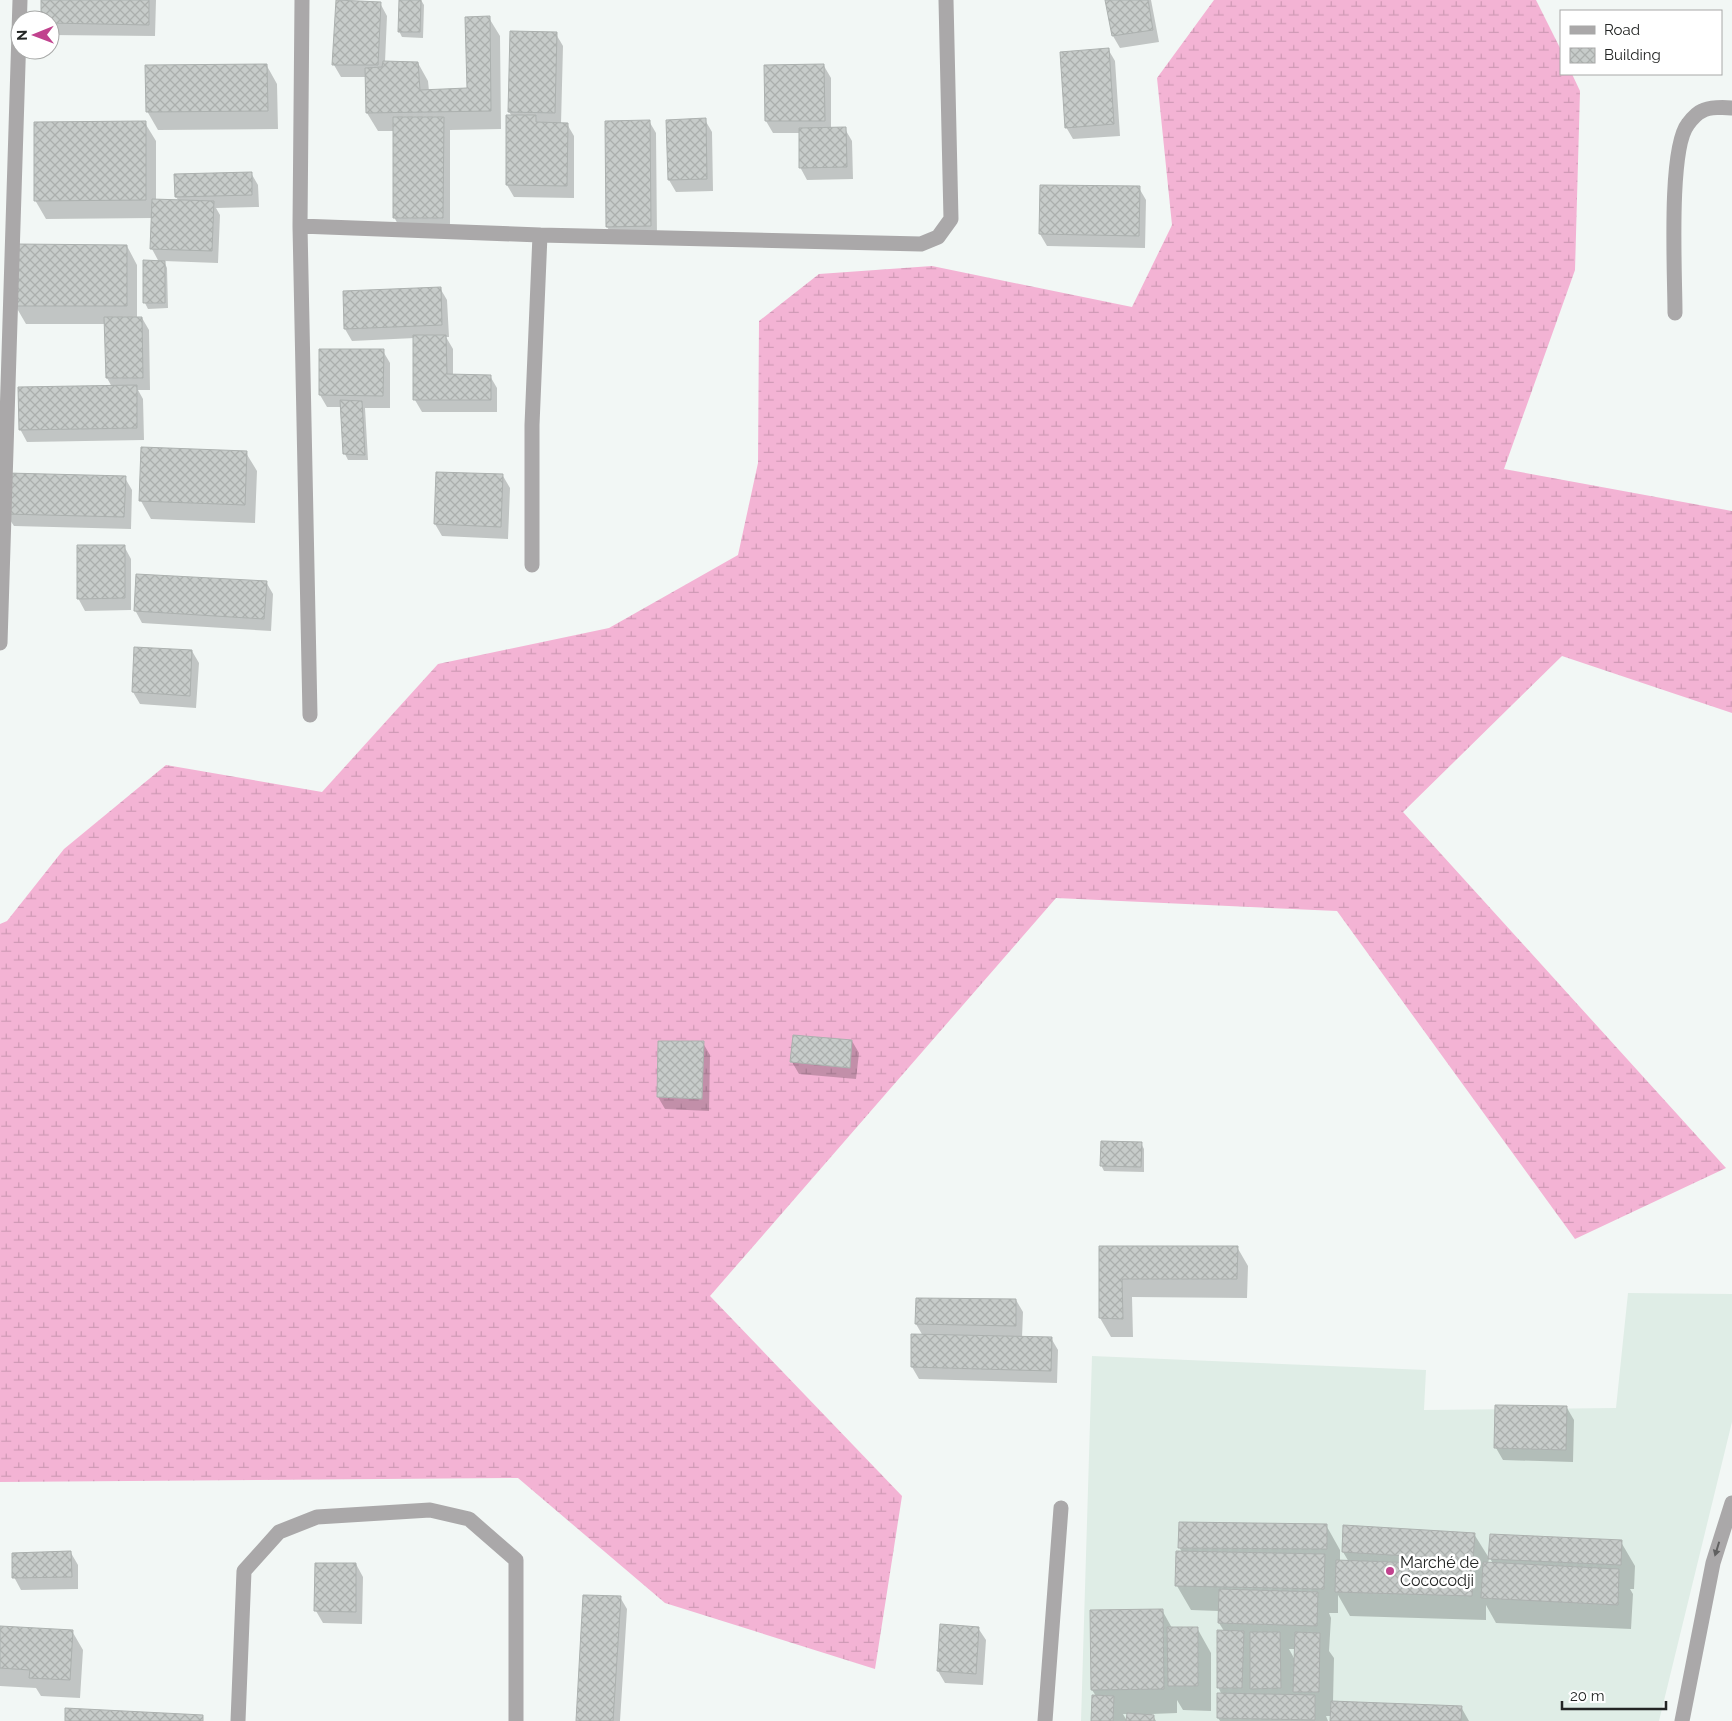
<svg xmlns="http://www.w3.org/2000/svg" width="1732" height="1721" viewBox="0 0 1732 1721" font-family="Raleway,sans-serif">
	<style>
		.built { fill: #dfede6 }
		.wetland { fill: url(#wetland-marsh) }
		.shadow { fill: #0003; fill-rule: evenodd }
		.building { fill: url(#building-cross-hatch); stroke: #acb1af }
		.lines { fill: none; stroke-linecap: round; stroke-linejoin: round }
		.street { stroke: #aaa8a9; stroke-width: 15 }
		.oneway { fill: #606060 }
		.poi-dot { fill: #c1428e; stroke: #fff; stroke-width: 2 }
		.labels { text-anchor: middle; stroke-width: 5; stroke-linejoin: round; paint-order: stroke }
		.poi-label { font-size: 16px; fill: #232524; stroke: #fff; text-anchor: start }
	</style>
	<defs>
		<pattern id="wetland-marsh" width="20" height="14" patternUnits="userSpaceOnUse" patternTransform="scale(1.25)"><rect width="20" height="14" fill="#f3b3d4"/><path d="M1 5h8M5 5V1M11 12h8M15 12V8" fill="none" stroke="#d09ab6"/></pattern>
		<pattern id="building-cross-hatch" width="8" height="8" patternUnits="userSpaceOnUse" patternTransform="scale(1.25)"><rect width="8" height="8" fill="#c7ccca"/><path d="M0 0l8 8M0 8l8-8" fill="none" stroke="#abafad"/></pattern>
	</defs>
	<rect width="100%" height="100%" fill="#f2f7f5"/>
	<path class="built" d="M 1628,1293 L 1732,1294 L 1732,1422 L 1659,1721 L 1081,1721 L 1092,1356 L 1426,1370 L 1424,1410 L 1616,1408 Z"/>
	<path class="wetland" d="M 1214,0 L 1536,0 L 1561,50 L 1561,74 L 1572,74 L 1580,91 L 1575,270 L 1504,469 L 1732,511 L 1732,713 L 1562,656 L 1403,812 L 1726,1168 L 1575,1239 L 1337,911 L 1056,898 L 710,1296 L 902,1496 L 875,1669 L 665,1603 L 518,1478 L 0,1482 L 0,924 L 7,921 L 64,849 L 166,765 L 322,792 L 438,664 L 609,628 L 738,555 L 758,463 L 759,321 L 819,274 L 932,266 L 1132,307 L 1172,225 L 1157,78 Z"/>
	<path class="shadow" d="M 43,0 L 156,0 L 155,36 L 50,35 L 50,20 L 42,20 Z
		M 400,0 L 421,0 L 424,5 L 423,38 L 402,37 L 399,31 Z
		M 1107,0 L 1151,0 L 1159,42 L 1120,48 L 1113,36 Z
		M 380,3 L 387,16 L 385,62 L 418,63 L 428,81 L 429,91 L 468,89 L 489,18 L 500,36 L 501,129 L 450,130 L 450,230 L 401,230 L 394,217 L 395,131 L 378,131 L 367,113 L 367,77 L 341,77 L 334,65 Z
		M 556,34 L 563,46 L 561,124 L 567,124 L 574,136 L 574,198 L 514,197 L 507,185 L 507,116 L 512,116 L 509,112 Z
		M 1108,49 L 1115,61 L 1120,136 L 1073,139 L 1066,127 Z
		M 267,66 L 277,84 L 278,129 L 158,130 L 147,111 Z
		M 766,66 L 824,66 L 831,78 L 831,129 L 845,129 L 852,141 L 853,179 L 807,180 L 800,167 L 800,133 L 773,133 L 766,121 Z
		M 705,120 L 712,132 L 713,191 L 676,192 L 669,180 Z
		M 649,121 L 656,133 L 657,238 L 614,239 L 607,227 Z
		M 145,123 L 156,141 L 156,200 L 179,201 L 176,197 L 251,173 L 258,185 L 259,207 L 216,208 L 220,215 L 218,263 L 164,261 L 167,268 L 168,308 L 148,309 L 145,303 L 159,262 L 152,249 L 153,218 L 46,219 L 35,200 Z
		M 1041,186 L 1139,188 L 1146,200 L 1145,248 L 1047,246 L 1040,234 Z
		M 127,246 L 137,265 L 137,318 L 142,318 L 149,330 L 150,390 L 138,390 L 143,399 L 144,440 L 27,442 L 20,429 L 112,387 L 107,378 L 106,324 L 26,324 L 15,305 Z
		M 440,288 L 447,300 L 449,337 L 446,337 L 453,349 L 453,375 L 490,376 L 497,388 L 497,412 L 422,412 L 415,400 L 415,338 L 352,341 L 345,329 Z
		M 383,351 L 390,363 L 390,408 L 365,408 L 368,460 L 348,460 L 345,454 L 342,407 L 327,407 L 320,395 Z
		M 246,453 L 257,471 L 255,523 L 151,519 L 141,501 Z
		M 503,476 L 510,488 L 508,539 L 442,536 L 435,524 Z
		M 125,478 L 132,490 L 131,529 L 14,526 L 6,514 Z
		M 124,546 L 131,559 L 131,610 L 85,611 L 78,598 Z
		M 266,582 L 273,594 L 271,631 L 142,623 L 135,610 Z
		M 192,651 L 199,663 L 196,708 L 140,704 L 133,692 Z
		M 852,1041 L 859,1053 L 856,1079 L 799,1074 L 792,1062 Z
		M 703,1043 L 710,1055 L 709,1111 L 665,1109 L 658,1097 Z
		M 1141,1143 L 1144,1149 L 1144,1172 L 1104,1171 L 1101,1165 Z
		M 1100,1247 L 1237,1247 L 1248,1266 L 1247,1298 L 1132,1297 L 1133,1337 L 1111,1337 L 1100,1318 Z
		M 917,1299 L 1016,1300 L 1023,1312 L 1022,1338 L 1051,1338 L 1058,1350 L 1057,1383 L 919,1379 L 912,1367 L 912,1336 L 923,1336 L 916,1324 Z
		M 1567,1408 L 1574,1420 L 1573,1462 L 1503,1460 L 1496,1448 Z
		M 1326,1525 L 1340,1550 L 1340,1562 L 1349,1562 L 1343,1552 L 1474,1534 L 1489,1558 L 1488,1564 L 1493,1564 L 1490,1558 L 1621,1542 L 1635,1566 L 1634,1589 L 1630,1589 L 1633,1594 L 1631,1629 L 1496,1623 L 1486,1605 L 1486,1620 L 1350,1616 L 1338,1595 L 1338,1613 L 1329,1613 L 1331,1618 L 1329,1651 L 1334,1658 L 1333,1702 L 1461,1707 L 1469,1721 L 1331,1721 L 1331,1716 L 1326,1716 L 1328,1721 L 1220,1721 L 1218,1718 L 1222,1695 L 1218,1687 L 1224,1631 L 1219,1623 L 1219,1611 L 1191,1610 L 1177,1586 L 1182,1552 L 1179,1547 ZM 1289,1649 L 1295,1649 L 1295,1660 Z
		M 71,1553 L 78,1565 L 78,1589 L 21,1590 L 14,1577 Z
		M 356,1564 L 363,1577 L 362,1624 L 323,1623 L 316,1611 Z
		M 620,1597 L 627,1609 L 620,1721 L 577,1721 Z
		M 1162,1610 L 1172,1628 L 1197,1628 L 1211,1653 L 1211,1711 L 1183,1710 L 1177,1700 L 1177,1713 L 1152,1714 L 1156,1721 L 1128,1721 L 1128,1714 L 1123,1714 L 1127,1721 L 1092,1721 L 1096,1696 L 1092,1690 L 1091,1612 Z
		M 941,1626 L 978,1628 L 986,1640 L 983,1685 L 945,1683 L 938,1671 Z
		M 0,1628 L 72,1631 L 83,1650 L 80,1698 L 41,1696 L 36,1688 L 0,1686 Z"/>
	<path class="building" d="M 41,0 L 149,0 L 149,25 L 50,23 L 50,20 L 41,20 Z
		M 336,0 L 381,2 L 378,65 L 332,65 Z
		M 399,0 L 421,0 L 420,32 L 398,32 Z
		M 1105,0 L 1148,0 L 1153,30 L 1112,36 Z
		M 490,16 L 491,111 L 366,113 L 365,68 L 382,67 L 383,61 L 418,62 L 420,90 L 467,88 L 465,17 Z
		M 510,31 L 557,32 L 555,113 L 508,112 Z
		M 1109,48 L 1114,124 L 1065,128 L 1060,52 Z
		M 267,64 L 268,111 L 146,112 L 145,65 Z
		M 824,64 L 825,121 L 765,121 L 764,65 Z
		M 506,115 L 536,115 L 536,122 L 568,123 L 567,186 L 506,185 Z
		M 393,117 L 444,117 L 443,218 L 393,218 Z
		M 706,118 L 707,179 L 668,180 L 666,120 Z
		M 650,120 L 651,226 L 606,227 L 605,121 Z
		M 146,121 L 146,200 L 34,201 L 34,122 Z
		M 846,127 L 847,167 L 799,168 L 799,128 Z
		M 252,172 L 252,195 L 175,197 L 174,174 Z
		M 1040,185 L 1140,186 L 1139,236 L 1039,234 Z
		M 152,199 L 214,201 L 212,251 L 150,249 Z
		M 15,244 L 127,245 L 127,306 L 14,306 Z
		M 143,260 L 165,261 L 165,303 L 143,303 Z
		M 441,287 L 442,325 L 344,329 L 343,291 Z
		M 104,317 L 142,317 L 143,378 L 106,378 Z
		M 413,335 L 446,335 L 447,374 L 491,375 L 491,400 L 413,400 Z
		M 319,349 L 384,349 L 383,396 L 319,395 Z
		M 137,385 L 137,428 L 19,430 L 18,387 Z
		M 340,400 L 362,401 L 365,455 L 343,454 Z
		M 141,447 L 247,451 L 245,505 L 139,501 Z
		M 436,472 L 503,474 L 501,527 L 434,524 Z
		M 7,473 L 126,476 L 124,517 L 5,514 Z
		M 77,545 L 125,545 L 125,598 L 77,599 Z
		M 136,574 L 267,581 L 264,619 L 134,611 Z
		M 134,647 L 192,650 L 190,696 L 132,692 Z
		M 793,1035 L 852,1040 L 850,1068 L 790,1062 Z
		M 658,1041 L 704,1041 L 702,1099 L 657,1097 Z
		M 1101,1141 L 1142,1142 L 1141,1167 L 1100,1166 Z
		M 1099,1246 L 1238,1246 L 1237,1279 L 1122,1279 L 1123,1319 L 1099,1318 Z
		M 916,1298 L 1016,1299 L 1016,1326 L 915,1324 Z
		M 911,1334 L 1052,1337 L 1051,1371 L 911,1367 Z
		M 1495,1405 L 1567,1406 L 1566,1450 L 1494,1448 Z
		M 1179,1522 L 1327,1524 L 1327,1549 L 1178,1548 Z
		M 1343,1525 L 1475,1533 L 1473,1560 L 1342,1552 Z
		M 1490,1534 L 1622,1540 L 1621,1565 L 1488,1559 Z
		M 71,1551 L 72,1577 L 12,1578 L 12,1553 Z
		M 1176,1551 L 1325,1554 L 1324,1589 L 1175,1586 Z
		M 1336,1560 L 1474,1565 L 1472,1596 L 1335,1592 Z
		M 1483,1562 L 1619,1569 L 1618,1605 L 1481,1598 Z
		M 315,1563 L 356,1563 L 356,1612 L 314,1611 Z
		M 1219,1589 L 1318,1592 L 1317,1626 L 1218,1623 Z
		M 583,1595 L 621,1596 L 613,1721 L 576,1721 Z
		M 1163,1609 L 1164,1689 L 1091,1690 L 1090,1610 Z
		M 940,1624 L 979,1627 L 976,1674 L 937,1671 Z
		M 0,1626 L 73,1630 L 70,1680 L 29,1678 L 30,1670 L 0,1668 Z
		M 1167,1627 L 1198,1627 L 1198,1686 L 1168,1686 Z
		M 1217,1630 L 1244,1631 L 1242,1688 L 1217,1688 Z
		M 1250,1632 L 1280,1632 L 1281,1688 L 1250,1689 Z
		M 1295,1632 L 1320,1633 L 1319,1692 L 1293,1692 Z
		M 1217,1693 L 1315,1695 L 1315,1720 L 1217,1718 Z
		M 1092,1695 L 1114,1696 L 1113,1721 L 1091,1721 Z
		M 1331,1701 L 1462,1706 L 1461,1721 L 1330,1721 Z
		M 65,1708 L 203,1715 L 203,1721 L 65,1721 Z
		M 1127,1713 L 1154,1715 L 1154,1721 L 1126,1721 Z"/>
	<g class="lines">
		<path class="street" d="M 302,0 L 300,226 L 310,715
			M 300,226 L 540,235 L 921,244 L 938,237 L 951,219 L 946,0
			M 1675,313 C 1675,276 1668,149 1688,124 C 1691,120 1697,113 1702,111 C 1709,107 1724,107 1732,108
			M 532,565 L 532,425 L 540,235
			M 0,643 L 20,0
			M 238,1721 L 244,1571 L 279,1532 L 317,1517 L 430,1510 L 469,1519 L 516,1560 L 516,1721
			M 1045,1721 L 1061,1508
			M 1682,1721 L 1713,1563 L 1732,1503"/>
	</g>
	<defs><path id="oneway-solid" d="M-6-.8H1V-3.2L6.5 0L1 3.2V.8H-6Z" transform="scale(1.25)"/></defs>
	<use class="oneway" href="#oneway-solid" transform="translate(1717 1549) rotate(107)"/>
	<circle class="poi-dot" cx="1390" cy="1571" r="5"/>
	<g class="labels">
		<g class="poi-label">
			<text x="1400" y="1568">Marché de<tspan x="1400" dy="18">Cococodji</tspan></text>
		</g>
	</g>
	<rect x="1560" y="10" width="162" height="65" fill="#ffffff" stroke="#a7a8a7"/>
	<rect x="1570" y="26" width="25" height="8" fill="#aaa8a9" stroke="#a7a8a7"/>
	<text x="1604" y="35" font-size="15" fill="#232524">Road</text>
	<rect x="1570" y="48" width="25" height="15" fill="url(#building-cross-hatch)" stroke="#a7a8a7"/>
	<text x="1604" y="60" font-size="15" fill="#232524">Building</text>
	<g transform="translate(35 35) rotate(269)"><circle r="24" fill="#ffffff" stroke="#a7a8a7"/>
	<path d="M0-4L9 19L0 12L-9 19Z" fill="#c1428e"/>
	<text y="-8" font-size="14" font-weight="bold" text-anchor="middle" fill="#232524">N</text>
	</g>
	<path d="M1562 1701v8h104v-8" fill="none" stroke="#232524" stroke-width="2.5"/>
	<text x="1570" y="1701" font-size="15" fill="#232524" stroke="#ffffff" stroke-width="4" paint-order="stroke">20 m</text>
</svg>
